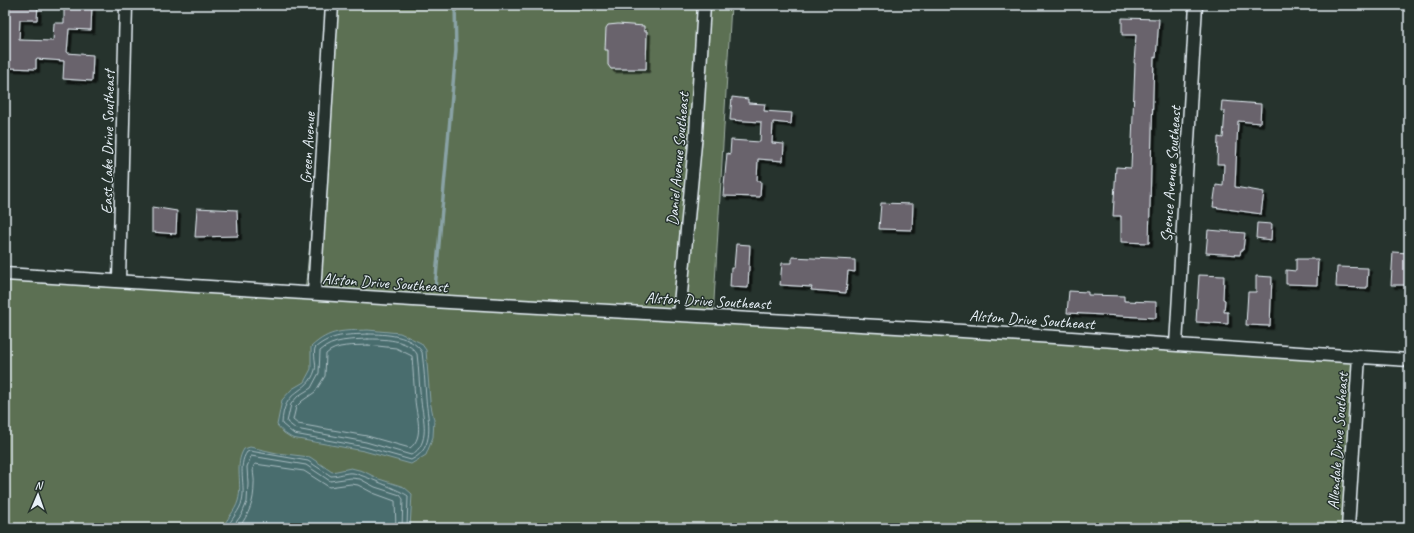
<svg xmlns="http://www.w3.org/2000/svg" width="1414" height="533" viewBox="0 0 1414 533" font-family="Caveat,sans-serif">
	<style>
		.green { fill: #5b7053; stroke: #a2b0a6 }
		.water { fill: #496d6e; stroke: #89a2a5 }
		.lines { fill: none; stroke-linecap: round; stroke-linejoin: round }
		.shore { stroke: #a8bcc1; stroke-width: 1 }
		.stream { stroke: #89a2a5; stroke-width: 3.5 }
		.building { fill: #69636c; stroke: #e8f1f8; filter: url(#shadow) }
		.street-casing { stroke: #e8f1f8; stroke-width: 15 }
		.street { stroke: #26332d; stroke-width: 12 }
		.labels { text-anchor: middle; stroke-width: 3; stroke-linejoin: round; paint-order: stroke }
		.street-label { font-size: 16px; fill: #e8f1f8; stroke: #26332d }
	</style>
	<defs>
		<filter id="shadow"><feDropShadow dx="3.5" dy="3.5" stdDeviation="0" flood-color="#0009"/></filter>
	</defs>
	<rect width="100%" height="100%" fill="#26332d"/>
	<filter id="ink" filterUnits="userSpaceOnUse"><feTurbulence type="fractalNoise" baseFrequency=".025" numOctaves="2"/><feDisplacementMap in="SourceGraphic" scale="8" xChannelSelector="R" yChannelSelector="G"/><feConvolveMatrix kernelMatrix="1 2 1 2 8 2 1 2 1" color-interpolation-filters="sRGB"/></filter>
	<g filter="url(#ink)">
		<path class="green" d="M 334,5 L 731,5 L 713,318 L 305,292 Z
			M 5,276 L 1176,351 L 1361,361 L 1350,528 L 5,528 Z"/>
		<path class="water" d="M 368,330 L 400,333 L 421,343 L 426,350 L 430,401 L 434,420 L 433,437 L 426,455 L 411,464 L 364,451 L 292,438 L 284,433 L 277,425 L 282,400 L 292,389 L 304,382 L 311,369 L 311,347 C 330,329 344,331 368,330 Z
			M 250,447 L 277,453 L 310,457 L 332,472 L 351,468 L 363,471 L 379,479 L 404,487 L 412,494 L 410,528 L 222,528 C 227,519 235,511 238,501 C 243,483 234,465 244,449 Z"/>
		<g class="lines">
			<path class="shore" d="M 368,334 C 386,334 411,335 422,352 C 424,368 425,383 426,399 C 428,421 436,448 411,460 L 365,447 L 294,434 L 282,424 C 283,387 308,395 315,370 C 317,364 313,356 315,348 C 331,334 347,335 368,334 Z
				M 368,339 C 383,339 408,339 417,354 C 419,369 419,385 421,401 C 423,418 431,444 411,455 L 366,442 L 296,429 L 287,422 L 291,404 L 298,396 L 311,388 L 319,373 L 320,351 C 333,339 351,340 368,339 Z
				M 368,345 L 396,348 L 412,356 C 413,370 414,385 415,400 C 416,415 425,437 410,448 L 367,436 L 298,424 L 293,420 L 296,407 L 302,401 L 315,392 L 325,376 L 326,354 C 336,344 354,346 368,345 Z
				M 227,528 C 231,519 240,511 242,501 C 246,485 237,466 247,452 L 250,451 L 308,461 L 331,476 C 339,476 346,472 353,473 C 360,474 404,492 408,496 L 407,528
				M 232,528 L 242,514 L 247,502 L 248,484 L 247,467 L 251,456 L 306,465 L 330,481 L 351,478 L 360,479 L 375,487 L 400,495 L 403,499 L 402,528
				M 239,528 C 249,513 254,503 254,484 C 255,478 251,468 255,464 L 304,471 L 329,487 L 351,484 L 358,485 L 373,493 L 395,501 L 396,528"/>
			<path class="stream" d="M 435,289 L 456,50 L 455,5"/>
		</g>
		<path class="building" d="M 5,5 L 38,5 L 37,20 L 20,20 L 19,40 L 53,41 L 54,23 L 64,23 L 64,5 L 92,5 L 91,30 L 69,29 L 67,53 L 93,55 L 92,81 L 63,79 L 64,61 L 36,59 L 36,69 L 8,68 L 8,58 L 5,57 Z
			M 1122,18 L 1159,19 L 1156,58 L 1154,57 L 1149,243 L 1121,242 L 1121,216 L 1113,216 L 1116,167 L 1131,168 L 1135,63 L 1134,63 L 1136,35 L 1122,35 Z
			M 618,24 L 644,26 L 644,31 L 647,31 L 646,69 L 611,69 L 608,65 L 608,50 L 605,50 L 606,28 L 608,25 Z
			M 732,97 L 748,99 L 748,103 L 765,104 L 764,111 L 792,113 L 791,124 L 773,122 L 772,143 L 784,144 L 783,161 L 758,159 L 757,181 L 761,181 L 760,197 L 723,196 L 727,153 L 730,154 L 731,140 L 760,142 L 761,122 L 730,120 Z
			M 1222,101 L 1261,104 L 1260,123 L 1238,121 L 1235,187 L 1264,192 L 1261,214 L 1213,207 L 1216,185 L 1223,186 L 1224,164 L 1217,164 L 1218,137 L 1223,138 L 1225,111 L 1221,111 Z
			M 881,203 L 913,204 L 912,230 L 879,229 Z
			M 152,207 L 177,211 L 176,234 L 152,232 Z
			M 197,208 L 237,210 L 238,236 L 195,237 Z
			M 1257,223 L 1272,224 L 1271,240 L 1256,238 Z
			M 1208,230 L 1245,233 L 1243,250 L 1241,250 L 1240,255 L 1206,253 Z
			M 736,244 L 750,245 L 748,288 L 730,287 L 731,268 L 734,268 Z
			M 1393,252 L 1409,253 L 1409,285 L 1391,285 Z
			M 792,257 L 855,260 L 855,272 L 848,271 L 846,293 L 811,290 L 812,287 L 780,285 L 782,263 L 792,263 Z
			M 1296,259 L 1318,259 L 1317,285 L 1286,284 L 1286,270 L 1296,271 Z
			M 1337,267 L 1368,268 L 1367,288 L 1336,287 Z
			M 1199,275 L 1224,276 L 1223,299 L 1225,300 L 1224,312 L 1228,312 L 1228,324 L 1196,322 Z
			M 1256,276 L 1272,277 L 1270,326 L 1246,325 L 1248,292 L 1256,292 Z
			M 1069,291 L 1088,292 L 1088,295 L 1124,296 L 1124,301 L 1156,302 L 1156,318 L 1067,313 Z"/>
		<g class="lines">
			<defs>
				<path id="street" d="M 5,274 L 413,300 L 932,329 L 1409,360
					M 119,280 L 126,5
					M 314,293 L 332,5
					M 679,315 L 696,133 L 704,5
					M 1176,345 L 1196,5
					M 1348,528 L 1359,356"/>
			</defs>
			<use href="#street" class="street-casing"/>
			<use href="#street" class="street"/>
		</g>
	</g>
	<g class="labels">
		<g class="street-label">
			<text transform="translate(107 142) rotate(-89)" y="6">East Lake Drive Southeast</text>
			<text transform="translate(307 148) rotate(-87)" y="6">Green Avenue</text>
			<text transform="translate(677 159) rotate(-85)" y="6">Daniel Avenue Southeast</text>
			<text transform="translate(1170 174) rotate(-86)" y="6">Spence Avenue Southeast</text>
			<text transform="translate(385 282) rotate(4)" y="6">Alston Drive Southeast</text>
			<text transform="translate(708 300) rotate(3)" y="6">Alston Drive Southeast</text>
			<text transform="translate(1032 319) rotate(4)" y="6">Alston Drive Southeast</text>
			<text transform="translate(1337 441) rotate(-86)" y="6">Allendale Drive Southeast</text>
		</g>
	</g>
	<rect width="1414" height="533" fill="none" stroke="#26332d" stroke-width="20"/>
	<rect x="10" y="10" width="1394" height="513" fill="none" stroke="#e8f1f8" stroke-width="1.5" filter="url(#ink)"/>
	<g transform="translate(38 495) rotate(2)" stroke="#26332d" stroke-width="3" paint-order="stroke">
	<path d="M0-3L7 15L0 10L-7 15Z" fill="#e8f1f8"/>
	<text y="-6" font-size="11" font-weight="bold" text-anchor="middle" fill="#e8f1f8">N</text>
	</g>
</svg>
